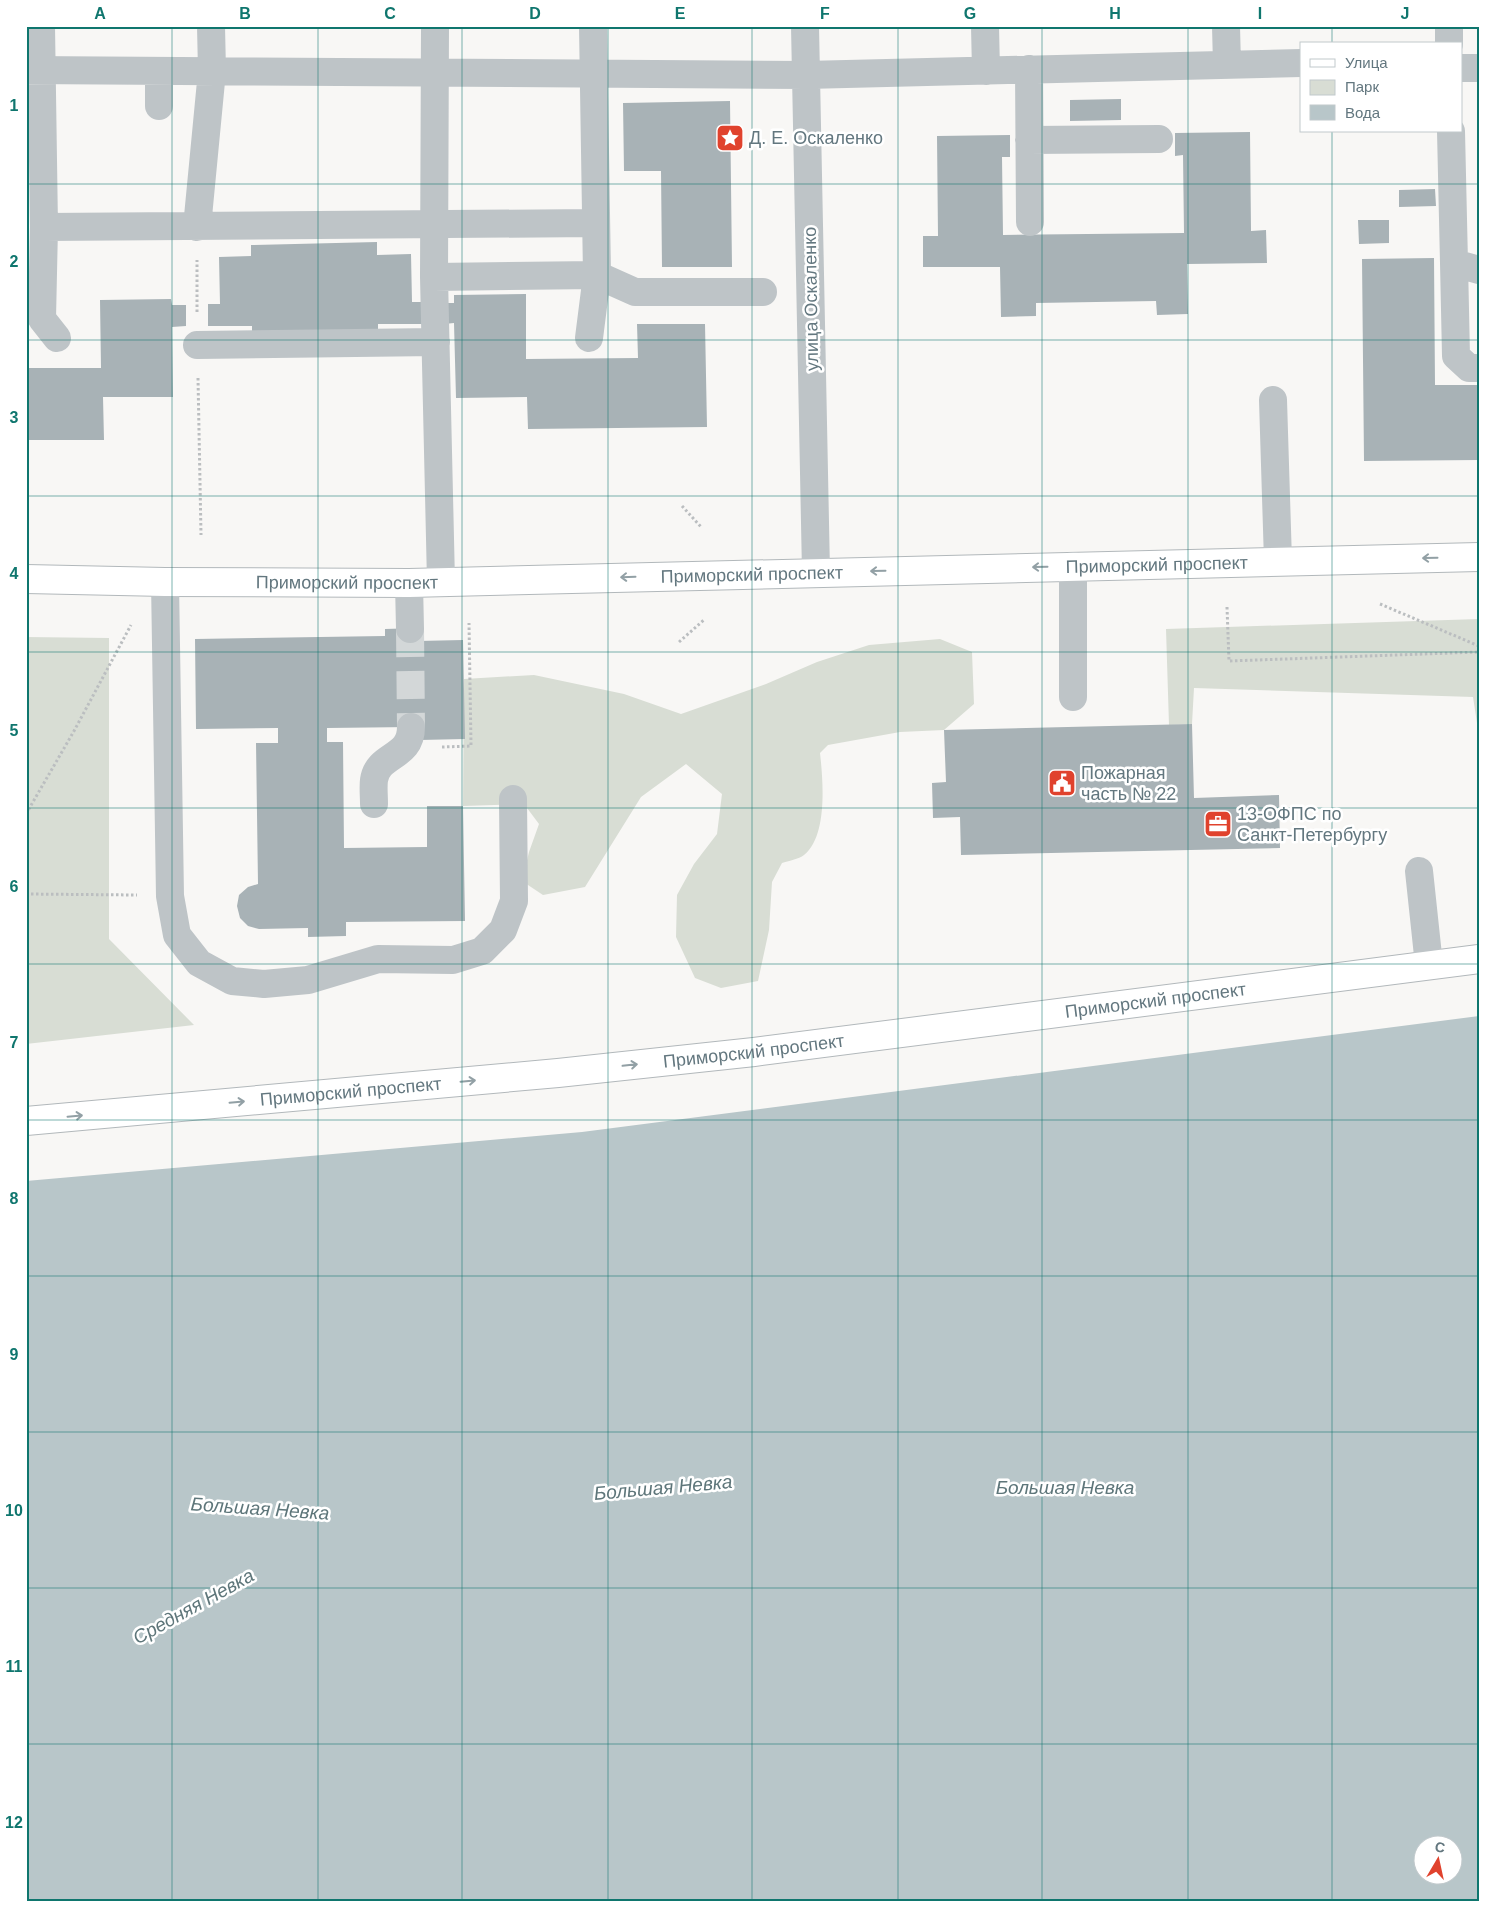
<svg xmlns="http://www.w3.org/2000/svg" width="1505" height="1928" viewBox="0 0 1505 1928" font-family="Arial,sans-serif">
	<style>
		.green { fill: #d8ddd4 }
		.water { fill: #b8c6c9; fill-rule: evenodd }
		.building { fill: #a8b2b6 }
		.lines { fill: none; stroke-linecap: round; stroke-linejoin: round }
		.minor-tunnel { stroke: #d3d7d8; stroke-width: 28; stroke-dasharray: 28 14; stroke-linecap: butt }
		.major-casing { stroke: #b2b8bb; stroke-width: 30 }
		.path { stroke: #bbbec0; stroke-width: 3; stroke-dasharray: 2.5 2.5; stroke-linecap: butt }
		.minor { stroke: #bec4c7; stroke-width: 28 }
		.major { stroke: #fff; stroke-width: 28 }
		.oneway { stroke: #92a0a5 }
		.grid { fill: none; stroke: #0f766e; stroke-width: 1; stroke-opacity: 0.55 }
		.labels { text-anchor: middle; stroke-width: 5; stroke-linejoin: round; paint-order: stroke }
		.poi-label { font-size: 18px; fill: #63777f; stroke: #fff; text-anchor: start }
		.street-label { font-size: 18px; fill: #63777f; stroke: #fff }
		.water-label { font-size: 19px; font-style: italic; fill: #5e767a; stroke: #fff }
		.neatline { fill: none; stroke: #0f766e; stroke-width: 2 }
		.grid-label { font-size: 16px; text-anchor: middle; font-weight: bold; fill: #0f766e }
	</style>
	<rect width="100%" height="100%" fill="#f8f7f5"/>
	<path class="green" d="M 1479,619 L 1479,736 L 1473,697 L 1194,688 L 1192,724 L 1169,725 L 1166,629 Z
		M 26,637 L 109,638 L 109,939 L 194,1025 L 26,1044 Z
		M 940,639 L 972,652 L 974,704 L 944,730 L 900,732 L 828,745 L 820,753 C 823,780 828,836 804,855 C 799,859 788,861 782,863 L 772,882 L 769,930 L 758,981 L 721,988 L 695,978 L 676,937 L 677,895 L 694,864 L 717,834 L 722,794 L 686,764 L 641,797 L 585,887 L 543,895 L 522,881 L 529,852 L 539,824 L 524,804 L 463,806 L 464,679 L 534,675 L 624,694 L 681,714 L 766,684 L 817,662 L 869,645 Z"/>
	<path class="water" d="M 1479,1016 L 1479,1902 L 26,1902 L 26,1181 L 582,1132 ZM 1422,1846 L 1452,1846 L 1452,1876 L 1422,1876 Z"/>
	<path class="building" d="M 1121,99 L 1121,120 L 1070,121 L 1070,100 Z
		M 730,101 L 732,267 L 662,267 L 661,171 L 624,171 L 623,103 Z
		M 1250,132 L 1251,231 L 1266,230 L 1267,263 L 1187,264 L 1188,314 L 1157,315 L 1156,301 L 1036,303 L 1036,316 L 1001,317 L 1000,267 L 923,267 L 923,236 L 938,236 L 937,136 L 1010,135 L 1010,157 L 1002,157 L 1003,235 L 1184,233 L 1183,155 L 1175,156 L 1175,133 Z
		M 1435,189 L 1436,206 L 1399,207 L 1399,190 Z
		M 1358,220 L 1389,220 L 1389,243 L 1359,244 Z
		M 377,242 L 377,255 L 411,254 L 412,302 L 423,302 L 423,324 L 378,324 L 378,331 L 252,332 L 252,326 L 208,326 L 208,304 L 220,304 L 219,257 L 251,256 L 251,245 Z
		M 1434,258 L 1435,385 L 1479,385 L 1479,460 L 1364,461 L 1362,259 Z
		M 526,294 L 526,359 L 638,358 L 637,324 L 705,324 L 707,427 L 528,429 L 527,397 L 456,398 L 454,323 L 444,324 L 443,303 L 454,303 L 454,295 Z
		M 171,299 L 172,305 L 186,305 L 186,326 L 172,327 L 173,397 L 103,397 L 104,440 L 26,440 L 26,368 L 101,368 L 100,300 Z
		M 418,628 L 418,641 L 463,640 L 465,739 L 420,740 L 411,727 L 327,728 L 327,742 L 343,742 L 344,848 L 427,847 L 427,806 L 463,806 L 465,921 L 346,922 L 346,936 L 308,937 L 308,928 L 259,929 L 248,926 L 240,918 L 237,906 L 239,895 L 248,887 L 258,884 L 256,743 L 278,743 L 278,728 L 196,729 L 195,639 L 385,636 L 385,629 Z
		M 1192,724 L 1194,798 L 1279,795 L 1280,848 L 961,855 L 960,817 L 933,818 L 932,783 L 946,782 L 944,730 Z"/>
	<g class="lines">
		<path class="minor-tunnel" d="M 410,629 L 411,727"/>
		<defs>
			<g id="major">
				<path id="s1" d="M 26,579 L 165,582 L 409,583 L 1479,557"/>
				<path id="s2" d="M 26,1121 L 558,1073 L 754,1052 L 1479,959"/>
			</g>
		</defs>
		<use href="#major" class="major-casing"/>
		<path class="path" d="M 197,312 L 197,260
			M 198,378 L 201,535
			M 682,506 L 702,528
			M 1380,604 L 1479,646
			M 1227,607 L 1229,661 L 1479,652
			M 679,642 L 705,619
			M 442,747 L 471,746 L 469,623
			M 26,814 L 74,731 L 131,625
			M 26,894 L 137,895"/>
		<path class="minor" d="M 41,26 L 44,227 L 42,319 L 57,338
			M 435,26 L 434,277 L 441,582
			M 805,26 L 816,572
			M 985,26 L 986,71
			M 1226,26 L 1227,65
			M 1449,26 L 1449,44
			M 1461,68 L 1479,68
			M 1029,69 L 1030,222
			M 26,70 L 806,75 L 1301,63
			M 159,106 L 159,71
			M 1451,131 L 1454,263 L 1479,270
			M 1029,140 L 1159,139
			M 44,227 L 596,223
			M 197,227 L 212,71 L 211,26
			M 1454,263 L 1456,356 L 1469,368 L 1479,368
			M 434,277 L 597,275 L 593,26
			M 589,338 L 597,275 L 635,292 L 763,292
			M 197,345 L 436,342
			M 1273,400 L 1278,561
			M 1073,566 L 1073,697
			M 165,582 L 170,896 L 177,935 L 199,963 L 232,981 L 264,984 L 308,980 L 378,959 L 453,960 L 482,951 L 503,930 L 514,901 L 513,799
			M 409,583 L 410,629
			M 374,804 C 374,796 373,787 374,780 C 378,753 411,759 411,727
			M 1419,871 L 1429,965"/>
		<use href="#major" class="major"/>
	</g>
	<defs><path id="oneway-shaft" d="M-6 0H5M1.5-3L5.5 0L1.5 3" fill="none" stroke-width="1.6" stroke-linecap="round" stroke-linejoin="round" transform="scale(1.25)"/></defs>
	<g class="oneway">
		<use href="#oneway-shaft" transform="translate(1430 558) rotate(179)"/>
		<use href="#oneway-shaft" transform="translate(1040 567) rotate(179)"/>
		<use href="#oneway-shaft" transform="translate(878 571) rotate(179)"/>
		<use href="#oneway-shaft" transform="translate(628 577) rotate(178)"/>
		<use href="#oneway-shaft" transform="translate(630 1065) rotate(-6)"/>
		<use href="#oneway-shaft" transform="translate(468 1081) rotate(-5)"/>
		<use href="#oneway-shaft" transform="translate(237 1102) rotate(-5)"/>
		<use href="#oneway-shaft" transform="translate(75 1116) rotate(-5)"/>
	</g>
	<path class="grid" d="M 172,26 L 172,1902M 318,26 L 318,1902M 462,26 L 462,1902M 608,26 L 608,1902M 752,26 L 752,1902M 898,26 L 898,1902M 1042,26 L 1042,1902M 1188,26 L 1188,1902M 1332,26 L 1332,44M 1332,131 L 1332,1902M 26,184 L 1479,184M 26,340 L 1479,340M 26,496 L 1479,496M 26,652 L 1479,652M 26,808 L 1479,808M 26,964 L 1479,964M 26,1120 L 1479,1120M 26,1276 L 1479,1276M 26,1432 L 1479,1432M 26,1588 L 1479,1588M 26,1744 L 1479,1744"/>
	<defs>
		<symbol id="sight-square" viewBox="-11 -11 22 22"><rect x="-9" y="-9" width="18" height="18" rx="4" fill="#e0422d" stroke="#fff"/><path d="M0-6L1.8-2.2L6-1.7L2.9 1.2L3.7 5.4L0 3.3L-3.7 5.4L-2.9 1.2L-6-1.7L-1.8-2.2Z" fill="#fff"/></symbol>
		<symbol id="civic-square" viewBox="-11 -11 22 22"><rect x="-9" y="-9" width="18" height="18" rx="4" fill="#e0422d" stroke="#fff"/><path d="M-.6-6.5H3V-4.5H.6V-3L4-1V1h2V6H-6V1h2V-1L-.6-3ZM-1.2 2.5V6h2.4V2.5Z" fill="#fff"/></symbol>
		<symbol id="office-square" viewBox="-11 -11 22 22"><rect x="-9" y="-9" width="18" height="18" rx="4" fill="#e0422d" stroke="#fff"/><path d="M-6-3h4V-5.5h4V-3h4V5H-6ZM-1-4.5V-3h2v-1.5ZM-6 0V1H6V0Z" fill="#fff"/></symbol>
	</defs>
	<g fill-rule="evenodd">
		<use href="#sight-square" x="714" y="122" width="32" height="32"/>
		<use href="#civic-square" x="1046" y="767" width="32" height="32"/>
		<use href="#office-square" x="1202" y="808" width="32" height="32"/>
	</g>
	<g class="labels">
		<g class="poi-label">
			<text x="749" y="144">Д. Е. Оскаленко</text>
			<text x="1081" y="779">Пожарная<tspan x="1081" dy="21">часть № 22</tspan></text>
			<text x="1237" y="820">13-ОФПС по<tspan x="1237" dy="21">Санкт-Петербургу</tspan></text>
		</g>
		<g class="street-label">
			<text transform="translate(811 299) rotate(-91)" y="6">улица Оскаленко</text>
			<text dy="6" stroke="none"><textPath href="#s1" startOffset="1131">Приморский проспект</textPath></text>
			<text dy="6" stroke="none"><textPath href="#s1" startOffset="726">Приморский проспект</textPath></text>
			<text dy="6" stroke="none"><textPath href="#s1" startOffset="321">Приморский проспект</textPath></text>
			<text dy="6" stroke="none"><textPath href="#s2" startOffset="1136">Приморский проспект</textPath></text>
			<text dy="6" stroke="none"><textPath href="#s2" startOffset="731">Приморский проспект</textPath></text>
			<text dy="6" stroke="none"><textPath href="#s2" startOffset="326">Приморский проспект</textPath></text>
		</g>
		<g class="water-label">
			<text transform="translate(663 1487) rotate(-5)" y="7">Большая Невка</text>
			<text x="1065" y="1494">Большая Невка</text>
			<text transform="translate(260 1508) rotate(4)" y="7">Большая Невка</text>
			<text transform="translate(193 1606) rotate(-29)" y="7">Средняя Невка</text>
		</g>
	</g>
	<rect width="1505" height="1928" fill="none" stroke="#ffffff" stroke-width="55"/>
	<rect x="1300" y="42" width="162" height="90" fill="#ffffff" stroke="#c1c9cc"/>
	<rect x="1310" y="59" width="25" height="8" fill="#ffffff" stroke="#c1c9cc"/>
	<text x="1345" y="68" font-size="15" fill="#63777f">Улица</text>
	<rect x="1310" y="80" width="25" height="15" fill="#d8ddd4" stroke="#c1c9cc"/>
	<text x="1345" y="92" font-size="15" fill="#63777f">Парк</text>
	<rect x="1310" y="105" width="25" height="15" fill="#b8c6c9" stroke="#c1c9cc"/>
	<text x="1345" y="118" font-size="15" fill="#63777f">Вода</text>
	<g transform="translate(1438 1860) rotate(9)"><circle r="24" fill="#ffffff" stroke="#c1c9cc"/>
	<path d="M0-4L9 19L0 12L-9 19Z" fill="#e0422d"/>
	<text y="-8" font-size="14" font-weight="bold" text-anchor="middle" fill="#63777f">С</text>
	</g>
	<rect x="28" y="28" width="1450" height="1872" class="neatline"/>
	<g class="grid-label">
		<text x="100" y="19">A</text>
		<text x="245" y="19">B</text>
		<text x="390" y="19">C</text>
		<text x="535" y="19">D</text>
		<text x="680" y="19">E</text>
		<text x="825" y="19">F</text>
		<text x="970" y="19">G</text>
		<text x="1115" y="19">H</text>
		<text x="1260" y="19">I</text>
		<text x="1405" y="19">J</text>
		<text x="14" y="111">1</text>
		<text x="14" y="267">2</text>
		<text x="14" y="423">3</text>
		<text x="14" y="579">4</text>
		<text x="14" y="736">5</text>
		<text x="14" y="892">6</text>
		<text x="14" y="1048">7</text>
		<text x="14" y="1204">8</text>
		<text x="14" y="1360">9</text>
		<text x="14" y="1516">10</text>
		<text x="14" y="1672">11</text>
		<text x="14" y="1828">12</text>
	</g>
</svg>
